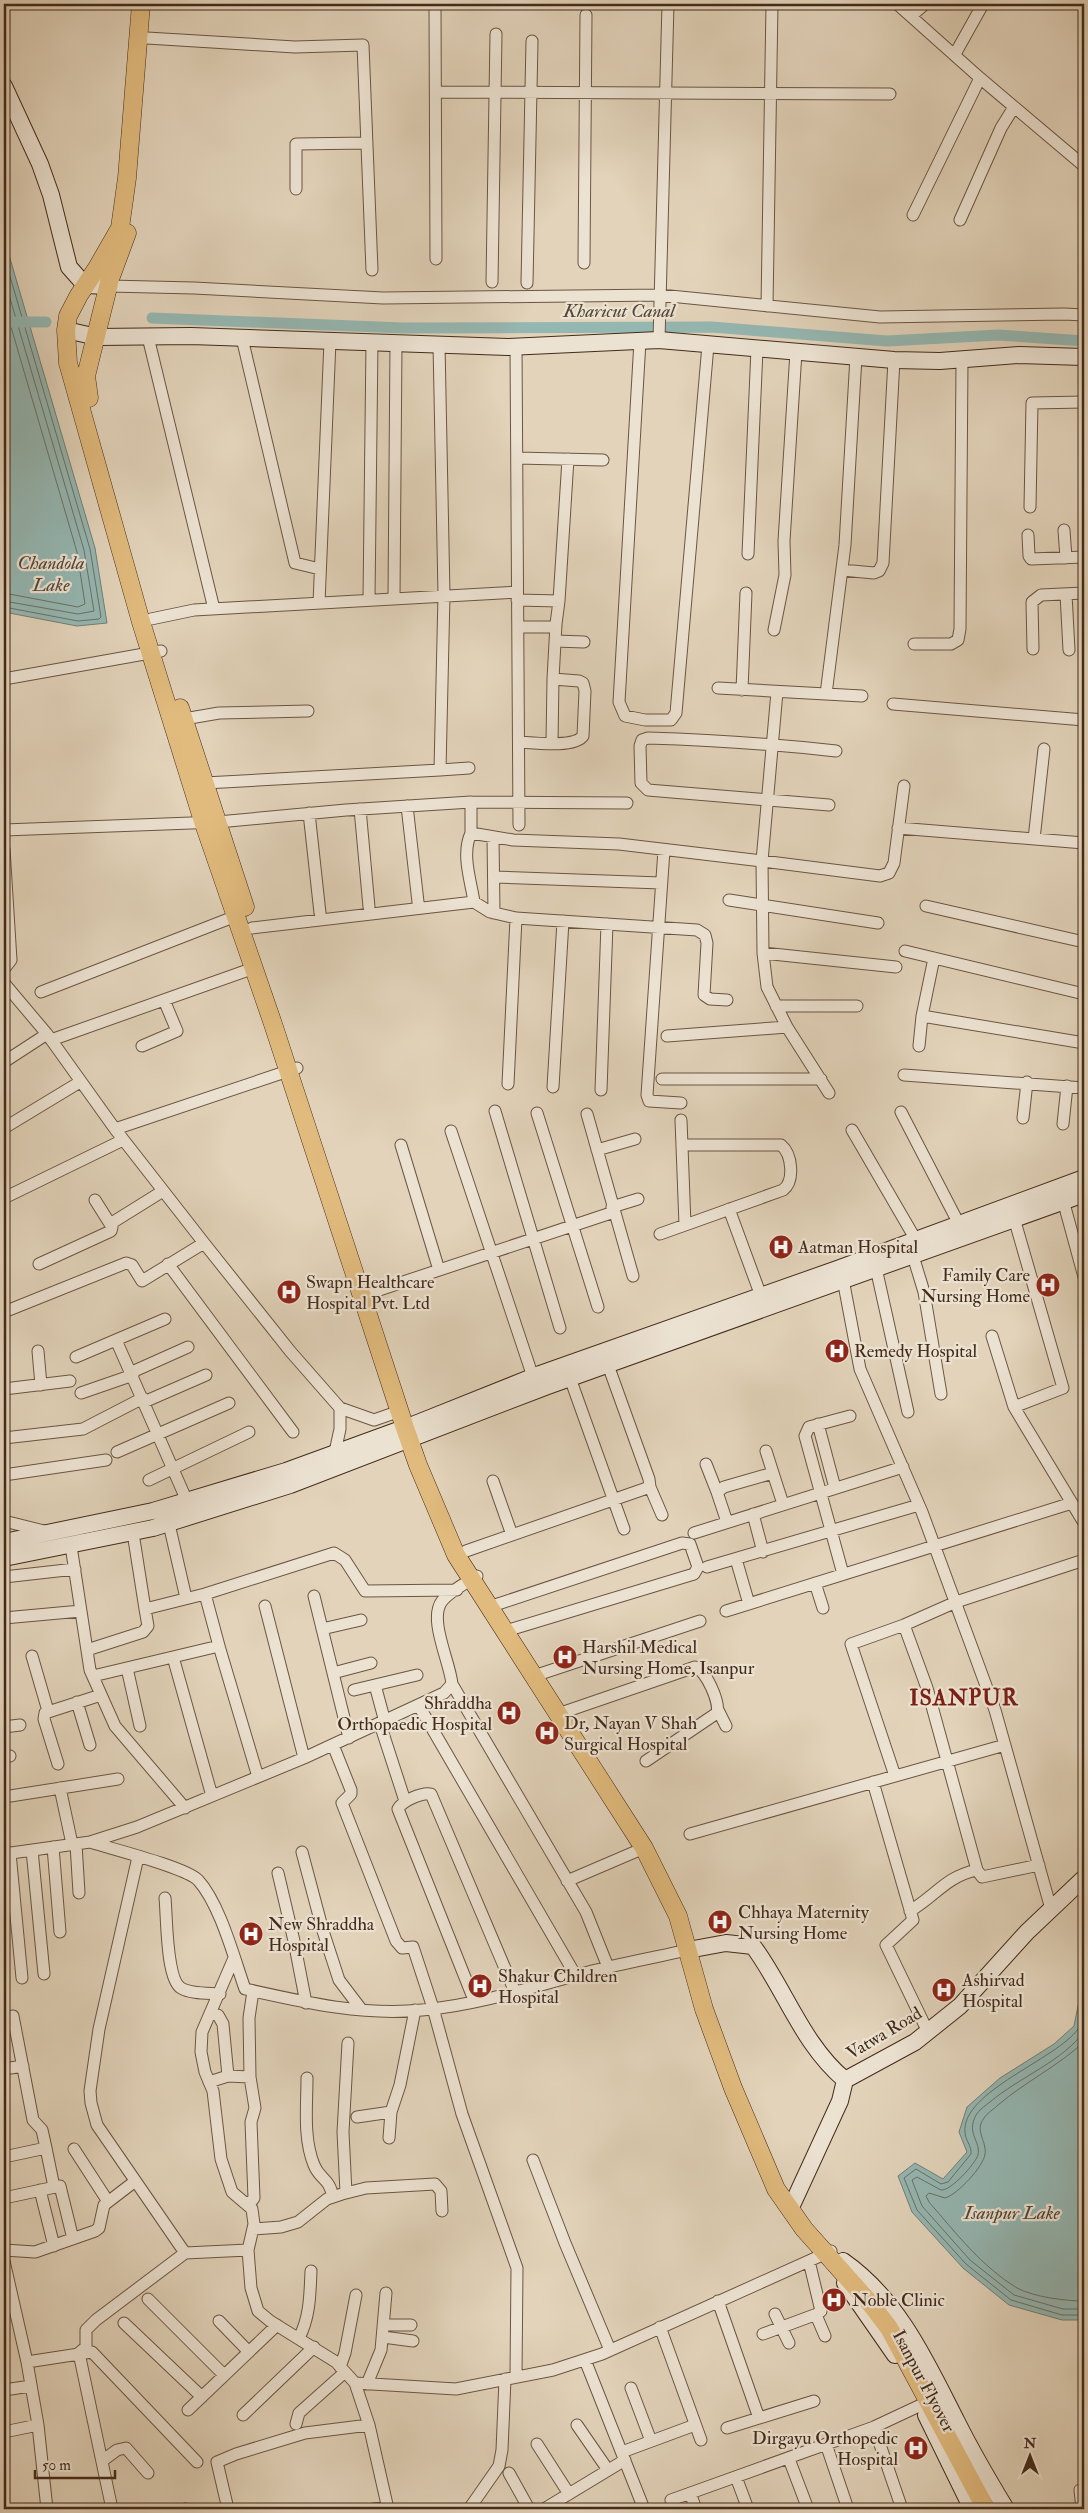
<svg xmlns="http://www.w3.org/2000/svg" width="1088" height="2513" viewBox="0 0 1088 2513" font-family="'IM FELL Double Pica',serif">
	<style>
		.water { fill: #95b7b2; stroke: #747f75 }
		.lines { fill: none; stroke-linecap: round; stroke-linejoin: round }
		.shore { stroke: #6c7166; stroke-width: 1 }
		.canal { stroke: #95b7b2; stroke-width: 11 }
		.street-casing { stroke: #6b5542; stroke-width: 13 }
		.secondary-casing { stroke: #432b1a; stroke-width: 18 }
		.primary-casing { stroke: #432b1a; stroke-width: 19 }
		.street { stroke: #ece2d2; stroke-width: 11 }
		.secondary { stroke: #ece2d2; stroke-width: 16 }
		.primary { stroke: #e1ba7d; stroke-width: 18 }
		.labels { text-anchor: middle; stroke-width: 4.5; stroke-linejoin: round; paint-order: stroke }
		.poi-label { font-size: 18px; fill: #432b1a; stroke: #ece2d2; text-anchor: start }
		.street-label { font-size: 18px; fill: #432b1a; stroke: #ece2d2 }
		.water-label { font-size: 19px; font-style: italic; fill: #534738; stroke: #ece2d2 }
		.district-label { font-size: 22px; font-weight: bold; letter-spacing: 1px; fill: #7a1f14; stroke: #ece2d2 }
	</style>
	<rect width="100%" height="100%" fill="#e2d3ba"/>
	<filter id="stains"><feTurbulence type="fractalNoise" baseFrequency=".004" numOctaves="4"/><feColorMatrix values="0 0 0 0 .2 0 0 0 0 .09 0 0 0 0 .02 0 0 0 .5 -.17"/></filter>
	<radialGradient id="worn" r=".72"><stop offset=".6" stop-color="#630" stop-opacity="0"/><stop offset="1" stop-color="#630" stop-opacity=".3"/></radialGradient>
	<path class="water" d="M 4,238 L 95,548 L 107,623 L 77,626 L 4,612 Z
		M 1084,1976 L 1084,2320 L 1062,2320 L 1009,2305 L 963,2268 L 912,2212 L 898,2176 L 915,2163 L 943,2179 L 967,2152 L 959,2132 L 967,2107 L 1000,2078 L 1054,2044 L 1074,2026 Z"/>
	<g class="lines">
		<path class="shore" d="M 4,256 L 90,549 L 101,617 L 99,619 L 78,621 L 4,607
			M 4,278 L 84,550 L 94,611 L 78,614 L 4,601
			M 4,303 L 77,552 L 85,604 L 78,607 L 4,593
			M 1084,2003 C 1083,2011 1082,2023 1078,2029 C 1057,2059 961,2092 965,2132 C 965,2140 972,2146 971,2154 L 948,2182 L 941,2184 L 916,2169 L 904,2178 L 917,2210 L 966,2264 L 1011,2300 L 1062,2315 L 1084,2315
			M 1084,2031 C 1065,2060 1018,2078 990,2102 C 986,2105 979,2110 976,2115 C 966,2134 981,2141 978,2155 C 975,2164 951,2191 941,2190 L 917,2177 L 912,2180 L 922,2206 L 970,2260 L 1014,2295 L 1063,2309 L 1084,2309
			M 1084,2042 C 1058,2066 1025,2082 998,2105 C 994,2109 987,2113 984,2118 C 974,2131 987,2141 985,2154 C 984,2166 957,2195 945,2198 L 929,2193 L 926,2196 L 929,2202 C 955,2232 982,2267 1017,2288 C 1034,2297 1065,2301 1084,2301"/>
		<path class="canal" d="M 152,318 L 403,328 L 712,327 L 887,341 L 999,335 L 1084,341
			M 4,322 L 46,322"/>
		<defs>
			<path id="street" d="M 435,4 L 436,259
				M 897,4 L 980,78 L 1084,166
				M 911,16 L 925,4
				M 147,38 L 295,47 L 363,45 L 372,270
				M 955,54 L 983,4
				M 437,92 L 890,94
				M 296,189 L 296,144 L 367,143
				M 913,215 L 980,78
				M 960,220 L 1001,128 L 1014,107
				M 584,263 L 586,15
				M 492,282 L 496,34
				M 527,283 L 532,41
				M 109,286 L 194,288 L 383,298 L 660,295 L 880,317 L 1064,314 L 1084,315
				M 767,306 L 772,4
				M 148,337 L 214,609
				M 242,338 L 295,563 L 320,569
				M 659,340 L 668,4
				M 640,341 L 619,702 L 625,716 L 645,720 L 671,720 L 676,713 L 708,345
				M 516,346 L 519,825
				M 856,357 L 845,545 L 826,694 L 862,696
				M 517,458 L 603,460
				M 1030,507 L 1032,403 L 1084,402
				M 1064,530 L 1066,558
				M 1028,535 L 1029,556 L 1031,559 L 1084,557
				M 748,554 L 757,349
				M 842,570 L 874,573 L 879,571 L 883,563 L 894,360
				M 1066,594 L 1069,650
				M 394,598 L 396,343
				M 369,600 L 372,342
				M 517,600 L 559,601 L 556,624 L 553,679 L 579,681 L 583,683 L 585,691 L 583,736 C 574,748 535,743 519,742
				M 559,601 L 568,459
				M 319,603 L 330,341
				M 151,619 L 194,610 L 517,592
				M 518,627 L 556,627
				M 774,630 L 785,575 L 784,541 L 796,352
				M 555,641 L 584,642
				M 914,644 L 951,644 L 958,640 L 960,629 L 962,360
				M 1033,649 L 1032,602 L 1041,595 L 1084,593
				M 4,679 L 161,651
				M 718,688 L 826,694
				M 742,690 L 746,593
				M 893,704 L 1084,720
				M 184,719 L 219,713 L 308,711
				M 552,743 L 553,679
				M 440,770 L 469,768
				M 205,783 L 440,770 L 444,595 L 439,344
				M 471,802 L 627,803
				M 829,805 L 648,790 L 641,783 L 640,746 L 642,740 L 648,738 C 711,740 773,744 836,751
				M 407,806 L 418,902
				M 360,809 L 369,907
				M 309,813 L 320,913
				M 898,828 L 1084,843
				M 4,830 L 218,822 L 346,810 L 471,802 L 471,833 L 513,840 L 619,844 L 762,861 L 777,692
				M 471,833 C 461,854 471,881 474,902 L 490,912 L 516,918 L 697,930 L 705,935 L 707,943 L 704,995 L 710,999 L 727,1000
				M 493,837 L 494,913
				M 1034,839 L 1044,749
				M 4,849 L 11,960 L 4,969
				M 664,850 L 647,1095 L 649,1101 L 681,1103
				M 494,877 L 661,883
				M 729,900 L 878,923
				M 926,906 L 1084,942
				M 252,928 L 474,902
				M 905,951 L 1084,994
				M 763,953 L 896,967
				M 4,983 L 47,1034 L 115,1129 L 204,1243 L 290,1351 L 340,1408 L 340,1429 L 335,1452
				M 41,992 L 236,916
				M 776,1006 L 857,1006
				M 922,1016 L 1084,1043
				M 667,1036 L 787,1027
				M 51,1040 L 254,968
				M 142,1046 L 177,1031 L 164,1000
				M 919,1046 L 922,1016 L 934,958
				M 4,1062 L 47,1034
				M 904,1075 L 1084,1088
				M 662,1079 L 821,1079
				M 508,1084 L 516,918
				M 553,1087 L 563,921
				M 601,1090 L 607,924
				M 829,1093 L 787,1027 L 767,987 L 763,953 L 762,861 L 880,876 L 889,873 L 894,863 L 904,786
				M 495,1111 L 560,1328
				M 901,1112 L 959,1224
				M 537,1113 L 598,1307
				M 587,1114 L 633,1276
				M 1023,1118 L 1027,1082
				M 681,1120 L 685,1225
				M 1063,1124 L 1067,1086
				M 4,1128 L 80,1082
				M 115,1129 L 297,1068
				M 852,1130 L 916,1240
				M 451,1131 L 533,1377
				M 401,1145 L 439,1270
				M 597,1150 L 635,1139
				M 4,1198 L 123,1140
				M 1063,1200 L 1084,1277
				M 612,1207 L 638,1199
				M 729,1209 L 761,1296
				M 110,1224 L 163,1191
				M 660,1234 L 783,1190 C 795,1181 792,1154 781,1145 L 683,1145
				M 913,1256 L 924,1292 L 941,1394
				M 39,1264 L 111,1231 L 112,1227 L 95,1200
				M 168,1264 L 293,1432
				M 876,1268 L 908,1412
				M 842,1274 L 860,1369 L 922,1512 L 995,1710 L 1051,1909
				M 361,1296 L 614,1212
				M 4,1312 L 126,1263 L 132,1265 L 142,1281 L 204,1243
				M 992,1336 L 1014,1407 L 1084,1523
				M 116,1340 L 187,1501
				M 38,1351 L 41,1385
				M 76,1357 L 165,1319
				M 132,1372 L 188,1347
				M 570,1378 L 624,1529
				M 4,1389 L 70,1381
				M 81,1393 L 133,1375
				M 144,1402 L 206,1375
				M 1014,1407 L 1063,1388 L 1014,1218
				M 340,1408 L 374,1420 L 400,1411
				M 818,1424 L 835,1488
				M 4,1438 L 83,1429 L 143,1398
				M 766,1451 L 773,1473
				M 117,1452 L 229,1403
				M 706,1464 L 717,1492
				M 4,1475 L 106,1460
				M 149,1480 L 249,1432
				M 493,1481 L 512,1535
				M 650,1487 L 662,1515
				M 753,1514 L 763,1552
				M 4,1521 L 48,1532
				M 727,1522 L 717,1492 L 724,1487 L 773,1473 L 783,1504
				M 169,1524 L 186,1598
				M 133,1533 L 145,1609 L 205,1594 L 334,1553 L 345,1560 L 365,1591 L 457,1590
				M 694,1533 L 903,1467
				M 71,1546 L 90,1670 L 115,1726 L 185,1808
				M 466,1551 L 650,1487 L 649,1479 L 608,1365
				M 736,1559 L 749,1604
				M 707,1567 L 919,1505
				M 843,1574 L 805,1436 L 809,1427 L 850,1416
				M 4,1577 L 75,1569
				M 815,1583 L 823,1608
				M 205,1594 L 219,1646
				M 314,1596 L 349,1738
				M 495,1605 L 682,1543 L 690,1544 L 698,1567 L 694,1574 L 509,1630
				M 265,1606 L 304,1758
				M 726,1611 L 1072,1503
				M 4,1618 L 81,1611
				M 904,1625 L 927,1688 L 977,1870 L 982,1877 L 1039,1865
				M 322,1629 L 361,1620
				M 87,1650 L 143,1632 L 148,1626 L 145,1609
				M 32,1656 L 48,1711
				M 173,1657 L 212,1796
				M 127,1668 L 140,1726
				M 333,1673 L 371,1663
				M 540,1674 L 700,1621
				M 93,1676 L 219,1646 L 258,1777
				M 452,1684 L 586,1912 L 608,1967
				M 354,1690 L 375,1685
				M 77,1702 L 90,1745
				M 419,1706 L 576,1976
				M 718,1710 L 726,1726
				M 564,1712 L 695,1667 C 706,1670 720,1702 717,1713 L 646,1761
				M 385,1722 L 375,1685 L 417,1675
				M 380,1724 L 405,1801
				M 4,1727 L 20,1725
				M 333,1745 L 351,1790 L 351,1794 L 342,1803 L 396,1941 L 402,1948 L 413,1947 L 433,2008 L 462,2114 L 517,2268 L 516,2377
				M 4,1757 L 10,1756
				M 58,1764 L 44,1719 L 45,1713 L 101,1695
				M 895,1776 L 851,1644 L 904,1625 L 956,1602 L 1084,1560
				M 873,1782 L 913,1920 L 886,1945 L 928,2032
				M 60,1788 L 72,1844
				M 4,1797 L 118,1779
				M 690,1834 L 1005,1745
				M 90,1842 C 112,1849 185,1867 198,1880 C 220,1904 234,1958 245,1989 C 303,2002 362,2016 422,2010 C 479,2005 536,1986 592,1971 C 623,1963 656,1957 688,1950
				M 76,1844 L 79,1893
				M 53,1847 L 60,1932
				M 32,1850 L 44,1974
				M 302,1852 L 323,1931 L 339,1980 L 361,2009
				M 10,1853 L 22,1978
				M 4,1854 L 90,1842 L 137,1827 L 304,1758 L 444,1693 L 452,1684 C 450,1662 428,1619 442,1601 C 450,1591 466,1583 477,1576
				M 138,1857 L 99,2029 L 90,2091 L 91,2103 L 97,2125 L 185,2253 L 248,2250
				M 278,1873 L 294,1941 L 306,2003
				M 567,1881 L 644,1848
				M 165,1898 C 167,1917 166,1979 181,1988 C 191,1994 208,1993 220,1994
				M 910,1911 C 937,1895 945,1877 977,1870
				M 234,1958 L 202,2032 L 201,2052 L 205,2072 L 213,2091 L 221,2159 L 232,2192 L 252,2209 L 254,2224 L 248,2250 L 251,2288 L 258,2311 L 270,2321 L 336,2362 L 355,2383 L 369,2425 L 388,2509
				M 474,2000 L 398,1809 C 402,1801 422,1792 431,1794 L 515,1992
				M 210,2013 L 218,2015 L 223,2024 L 228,2076
				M 13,2016 L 33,2120 L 42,2130 L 46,2148
				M 4,2069 L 23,2066
				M 307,2078 C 307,2106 303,2138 314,2165 C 320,2180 329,2177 333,2197
				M 209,2082 L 228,2076 L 250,2077
				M 357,2117 L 391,2112
				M 389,2138 L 391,2112 L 400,2085 L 415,2010
				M 74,2149 L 107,2200
				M 4,2157 L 46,2148 L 54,2187
				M 533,2160 L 565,2243 L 610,2350
				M 40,2190 L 54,2246
				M 346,2193 L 343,2132 L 348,2043
				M 4,2198 L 60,2186 L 73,2239
				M 246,2203 L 251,2202 L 254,2198 L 251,2122 L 255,2108 L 250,2077 L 249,2018 L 253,1991
				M 253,2229 L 281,2227 L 298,2222 L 327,2199 L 342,2194 L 366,2188 L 435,2184 L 441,2191 L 442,2211
				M 4,2250 L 35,2252 L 95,2231 L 99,2228 L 104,2205 L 134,2182
				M 4,2261 L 27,2362 L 38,2425 L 4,2432
				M 148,2299 L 224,2375
				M 718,2301 L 759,2418
				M 775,2314 L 789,2343
				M 816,2315 L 825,2336
				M 219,2321 L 249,2352
				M 124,2323 L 202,2397
				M 385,2325 L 411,2325
				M 660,2327 L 701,2440
				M 763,2334 L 817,2314 L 821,2311 L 809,2261
				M 383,2337 L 413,2341
				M 299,2338 C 310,2317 310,2294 311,2271
				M 79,2353 L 112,2509
				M 79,2353 L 86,2347 L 86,2330 L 96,2320 L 185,2253
				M 585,2360 L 644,2509
				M 27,2362 L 92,2352 L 197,2462
				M 340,2367 L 345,2353 L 356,2295
				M 355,2383 L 456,2389 L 553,2370 L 602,2354 L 831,2251
				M 367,2384 L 381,2350 L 386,2293
				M 631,2388 L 651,2441
				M 4,2390 L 31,2386
				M 188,2410 L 277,2325
				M 243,2415 L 314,2347
				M 296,2424 L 299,2413 L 345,2372
				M 38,2425 L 47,2509
				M 577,2425 L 608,2470
				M 874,2427 L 902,2509
				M 727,2428 L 814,2401
				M 537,2444 L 569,2494
				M 826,2444 L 848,2509
				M 622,2452 L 695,2425
				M 789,2459 L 808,2509
				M 102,2461 L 117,2450 L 126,2448 L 148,2473
				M 509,2473 L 529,2509
				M 736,2477 L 748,2509
				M 690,2493 L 696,2509
				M 671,2500 L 874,2427 L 921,2405
				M 185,2509 L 186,2509
				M 228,2509 L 217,2462 L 236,2454 L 305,2433 L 369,2425
				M 373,2509 L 387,2508
				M 469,2509 L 499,2466 L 502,2450 L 505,2379
				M 544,2509 L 625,2460
				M 1082,2509 L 1080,2490 L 1084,2489"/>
			<path id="secondary" d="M 4,86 L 40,164 L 51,195 L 69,267 L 85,285 L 109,286
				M 66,330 L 97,337 L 191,336 L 508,347 L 659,340 L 894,360 L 940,361 L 1019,355 L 1084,357
				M 4,1542 L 153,1511 L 286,1471 L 415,1424 L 540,1374 L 840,1268 L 1084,1178
				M 4,1558 L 153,1528 L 290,1485 L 545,1387 L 1084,1194
				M 688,1950 L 726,1943 L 753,1946 C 785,1989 802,2044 845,2080
				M 789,2207 L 793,2203 L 840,2101 L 845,2080 L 915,2042 L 960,2006 L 1027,1932 L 1084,1878
				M 843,2261 C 899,2300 927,2363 957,2422 C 972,2452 989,2481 1006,2509
				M 845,2283 L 895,2355
				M 926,2415 L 972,2509"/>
			<path id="primary" d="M 141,4 L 127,178 L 120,228 L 97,268 L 79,295 L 68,316 L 66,330 L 68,363 L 141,622 L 203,821 L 273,1024 L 405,1428 L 418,1465 L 456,1555 L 644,1848 L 678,1916 L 704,2009 L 733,2088 L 776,2189 L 804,2229 L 870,2303 L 889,2328 L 986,2509
				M 89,398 L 86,376 L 110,279 L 127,233
				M 180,708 L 245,907"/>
		</defs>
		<use href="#street" class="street-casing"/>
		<use href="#secondary" class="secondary-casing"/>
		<use href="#primary" class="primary-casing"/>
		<use href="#street" class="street"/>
		<use href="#secondary" class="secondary"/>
		<use href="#primary" class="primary"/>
	</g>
	<defs>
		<symbol id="hospital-disc" viewBox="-11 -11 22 22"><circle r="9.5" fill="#8f2418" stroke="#ece2d2"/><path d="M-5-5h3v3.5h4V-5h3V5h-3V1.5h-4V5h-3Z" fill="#fff"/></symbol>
	</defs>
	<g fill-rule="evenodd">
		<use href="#hospital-disc" x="767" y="1233" width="28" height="28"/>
		<use href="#hospital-disc" x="1034" y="1271" width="28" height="28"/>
		<use href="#hospital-disc" x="275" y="1278" width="28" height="28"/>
		<use href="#hospital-disc" x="823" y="1337" width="28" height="28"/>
		<use href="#hospital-disc" x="551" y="1643" width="28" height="28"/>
		<use href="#hospital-disc" x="495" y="1699" width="28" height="28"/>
		<use href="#hospital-disc" x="533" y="1719" width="28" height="28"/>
		<use href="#hospital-disc" x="706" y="1908" width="28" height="28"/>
		<use href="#hospital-disc" x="237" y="1920" width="28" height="28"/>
		<use href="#hospital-disc" x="466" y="1972" width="28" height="28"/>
		<use href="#hospital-disc" x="930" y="1976" width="28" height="28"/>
		<use href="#hospital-disc" x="820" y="2286" width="28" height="28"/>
		<use href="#hospital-disc" x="902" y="2434" width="28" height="28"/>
	</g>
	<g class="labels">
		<g class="poi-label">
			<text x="798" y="1253">Aatman Hospital</text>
			<text x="1030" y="1281" text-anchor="end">Family Care<tspan x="1030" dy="21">Nursing Home</tspan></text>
			<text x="306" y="1288">Swapn Healthcare<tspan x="306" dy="21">Hospital Pvt. Ltd</tspan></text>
			<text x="854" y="1357">Remedy Hospital</text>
			<text x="582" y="1653">Harshil Medical<tspan x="582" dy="21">Nursing Home, Isanpur</tspan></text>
			<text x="492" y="1709" text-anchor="end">Shraddha<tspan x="492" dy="21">Orthopaedic Hospital</tspan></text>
			<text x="564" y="1729">Dr, Nayan V Shah<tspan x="564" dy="21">Surgical Hospital</tspan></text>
			<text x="738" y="1918">Chhaya Maternity<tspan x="738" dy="21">Nursing Home</tspan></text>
			<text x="268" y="1930">New Shraddha<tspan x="268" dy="21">Hospital</tspan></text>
			<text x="498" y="1982">Shakur Children<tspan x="498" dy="21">Hospital</tspan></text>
			<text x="962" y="1986">Ashirvad<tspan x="962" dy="21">Hospital</tspan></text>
			<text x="852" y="2306">Noble Clinic</text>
			<text x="898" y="2444" text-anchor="end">Dirgayu Orthopedic<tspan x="898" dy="21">Hospital</tspan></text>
		</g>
		<g class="street-label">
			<text transform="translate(884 2033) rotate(-31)" y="6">Vatwa Road</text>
			<text transform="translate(924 2381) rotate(62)" y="6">Isanpur Flyover</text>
		</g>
		<g class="water-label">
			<text x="619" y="317">Kharicut Canal</text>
			<text x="51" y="569">Chandola<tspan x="51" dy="22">Lake</tspan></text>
			<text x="1012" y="2219">Isanpur Lake</text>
		</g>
		<g class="district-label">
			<text x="964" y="1705">ISANPUR</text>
		</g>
	</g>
	<rect width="1088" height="2513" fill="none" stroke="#e2d3ba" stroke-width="20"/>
	<rect x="5" y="5" width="1078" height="2503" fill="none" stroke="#432b1a" stroke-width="2.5"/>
	<rect x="10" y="10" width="1068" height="2493" fill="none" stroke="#432b1a"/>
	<g transform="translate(1030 2456)" stroke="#ece2d2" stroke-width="4" paint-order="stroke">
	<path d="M0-4L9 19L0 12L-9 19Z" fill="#432b1a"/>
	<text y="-8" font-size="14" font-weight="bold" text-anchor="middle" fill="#432b1a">N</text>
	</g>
	<path d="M35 2470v8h80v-8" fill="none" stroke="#432b1a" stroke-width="2.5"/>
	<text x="42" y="2470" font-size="15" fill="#432b1a" stroke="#ece2d2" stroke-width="4" paint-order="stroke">50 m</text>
	<rect width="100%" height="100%" filter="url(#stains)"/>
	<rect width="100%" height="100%" fill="url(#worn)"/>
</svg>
